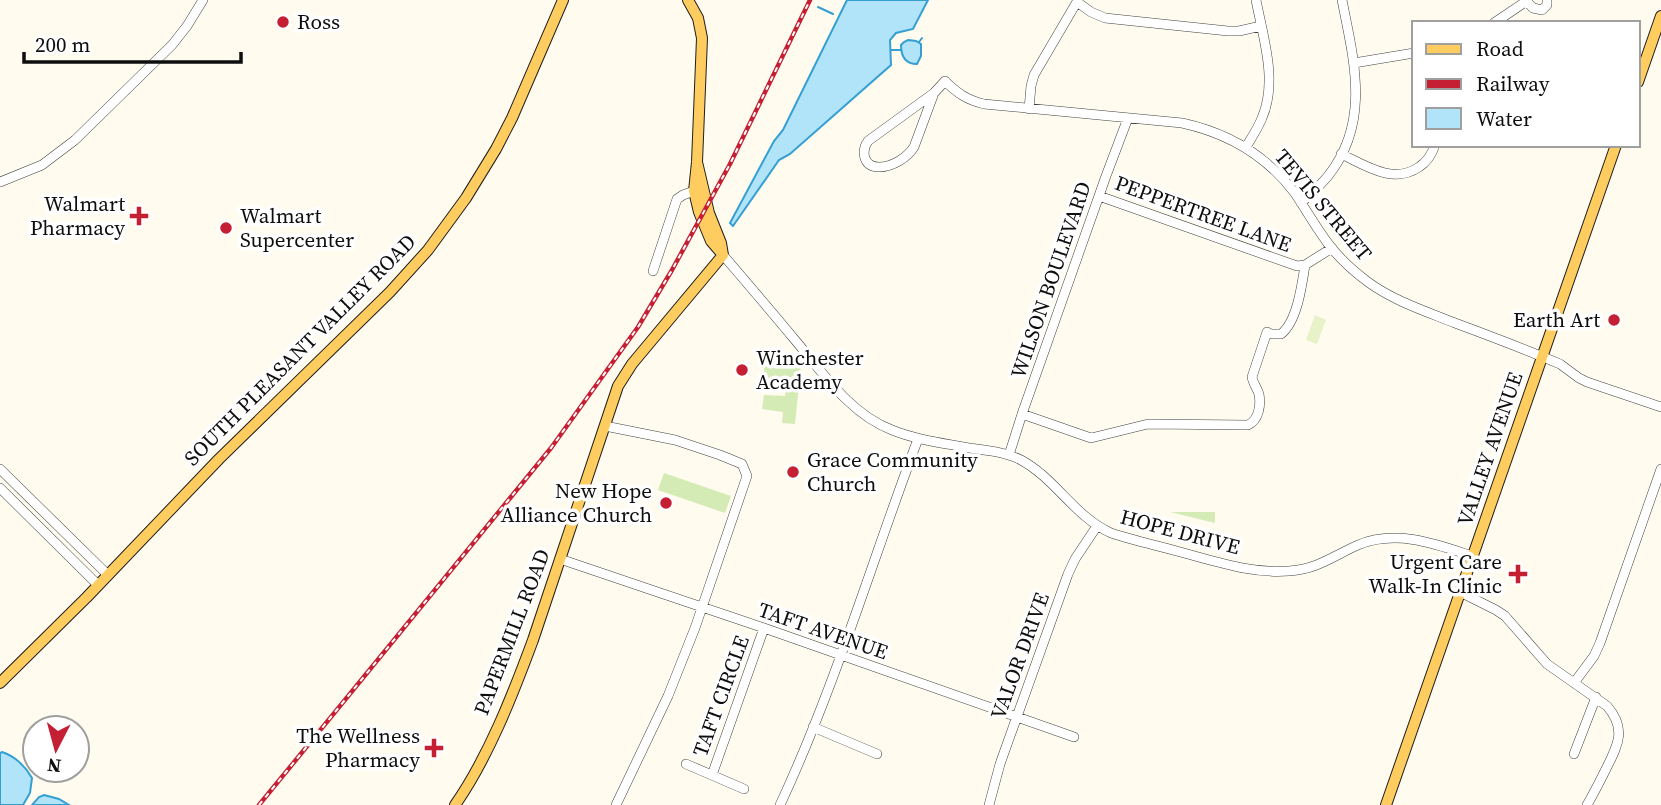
<svg xmlns="http://www.w3.org/2000/svg" width="1661" height="805" viewBox="0 0 1661 805" font-family="'Source Serif 4',serif">
	<style>
		.green { fill: #d5ebb6 }
		.pitch { fill: #e7f2c8 }
		.water { fill: #b1e3f9; stroke: #349fd3; stroke-width: 2 }
		.lines { fill: none; stroke-linecap: round; stroke-linejoin: round }
		.stream { stroke: #349fd3; stroke-width: 2 }
		.minor-casing { stroke: #414141; stroke-width: 10 }
		.major-casing { stroke: #1f1f1f; stroke-width: 12 }
		.minor { stroke: #fff; stroke-width: 9 }
		.major { stroke: #fecc5f; stroke-width: 10 }
		.rail-casing { stroke: #c41f33; stroke-width: 4.5 }
		.rail { stroke: #fff; stroke-width: 2; stroke-dasharray: 5; stroke-linecap: butt }
		.poi-dot { fill: #c41f33; stroke: #fff; stroke-width: 2.5 }
		.labels { text-anchor: middle; stroke-width: 7; stroke-linejoin: round; paint-order: stroke }
		.poi-label { font-size: 21px; fill: #0e0e0e; stroke: #fff; text-anchor: end }
		.street-label { font-size: 21px; fill: #0e0e0e; stroke: #fff }
	</style>
	<rect width="100%" height="100%" fill="#fffbee"/>
	<path class="green" d="M 765,361 L 801,365 L 795,424 L 782,423 L 783,412 L 762,409 L 764,395 L 785,396 L 787,382 L 763,379 Z
		M 664,473 L 731,496 L 725,513 L 658,490 Z
		M 1170,512 L 1215,512 L 1215,523 Z"/>
	<path class="pitch" d="M 1315,315 L 1326,320 L 1317,344 L 1306,340 Z"/>
	<path class="water" d="M 847,0 L 928,0 L 913,29 L 896,33 L 890,40 L 891,65 L 790,154 L 779,160 L 733,226 L 730,223 L 774,141 L 783,130 Z
		M 908,40 L 916,41 L 921,44 L 921,56 L 917,64 C 905,64 901,56 901,45 L 904,42 Z
		M 2,752 C 15,756 26,767 32,778 L 30,793 L 23,805 L 0,805 L 0,753 Z
		M 44,795 L 59,799 L 69,805 L 32,805 L 39,797 Z"/>
	<g class="lines">
		<path class="stream" d="M 818,7 L 833,14
			M 919,42 L 922,38
			M 891,50 L 901,50"/>
		<defs>
			<path id="minor" d="M 1526,1 L 1533,8 L 1542,10 L 1547,5 L 1547,0
				M 1077,2 L 1091,12 L 1105,18 L 1228,31 L 1239,31 L 1261,26
				M 1494,23 L 1528,0
				M 1354,63 L 1414,53
				M 934,93 L 945,81 C 957,93 967,100 984,104 L 1182,123 C 1228,133 1265,154 1294,192 C 1303,205 1311,219 1320,232 C 1332,251 1349,268 1368,282 C 1394,301 1425,311 1455,323 C 1490,336 1525,349 1560,364 L 1579,378 L 1587,382 L 1661,407
				M 934,93 L 914,147 C 907,158 892,167 879,167 C 863,167 861,151 868,141 Z
				M 1029,109 L 1031,86 L 1034,75 L 1078,0
				M 1246,147 C 1252,137 1258,128 1262,118 C 1278,81 1263,37 1256,0
				M 1341,154 C 1365,165 1393,185 1419,167 C 1427,162 1432,154 1435,145
				M 0,182 L 42,165 L 75,140 L 172,45 L 187,26 L 203,0
				M 1099,196 L 1297,266 L 1305,265 L 1332,248
				M 1301,203 C 1310,194 1320,186 1328,176 C 1371,122 1354,61 1342,0
				M 723,255 C 747,283 771,311 795,340 C 823,373 850,414 892,430 C 917,440 943,443 969,448 C 986,450 1005,452 1021,460 C 1056,479 1075,517 1111,533 C 1135,541 1160,546 1184,553 C 1218,562 1253,574 1289,571 C 1318,569 1333,556 1358,545 C 1396,529 1436,544 1472,556
				M 653,271 L 677,199 L 683,195 L 694,191
				M 1022,414 L 1091,438 L 1148,424 L 1248,425 C 1259,420 1261,405 1259,394 C 1257,388 1253,383 1252,377 L 1267,332 L 1271,334 L 1281,334 C 1297,322 1302,285 1305,265
				M 605,426 L 675,440 L 720,455 L 742,464 L 747,476 L 695,628 L 668,696 L 616,805
				M 1009,455 L 1022,414 L 1106,176 L 1128,118
				M 0,469 L 108,575
				M 0,488 L 98,585
				M 560,559 L 764,628 L 1074,737
				M 1460,592 L 1496,610 L 1505,616 L 1547,664 L 1607,706 C 1627,729 1618,745 1606,769 C 1600,781 1594,793 1587,805
				M 1574,683 L 1594,656 L 1600,643 L 1661,469
				M 813,727 L 877,754
				M 1574,754 L 1596,697
				M 686,764 L 744,789
				M 712,775 L 764,628
				M 780,805 C 835,687 872,561 918,439
				M 989,805 L 1000,764 L 1068,574 L 1075,559 L 1097,526"/>
			<path id="major" d="M 688,0 L 698,18 L 702,38 L 697,162 L 694,191 L 699,212 L 711,241 L 723,255
				M 1638,82 L 1661,16
				M 0,683 L 87,597 L 219,459 L 390,292 L 428,250 L 466,198 L 496,149 L 512,118 L 563,0
				M 455,805 C 488,758 513,694 533,640 L 618,386 L 632,364 L 723,255 L 721,243 L 709,213 L 697,162
				M 1386,805 L 1616,145"/>
		</defs>
		<use href="#minor" class="minor-casing"/>
		<use href="#major" class="major-casing"/>
		<use href="#minor" class="minor"/>
		<use href="#major" class="major"/>
		<defs>
			<path id="rail" d="M 259,805 L 551,448 L 638,327 L 672,270 L 730,164 L 810,0"/>
		</defs>
		<use href="#rail" class="rail-casing"/>
		<use href="#rail" class="rail"/>
	</g>
	<g class="poi-dot">
		<circle cx="283" cy="22" r="7"/>
		<path d="M135.5 205.5h7v7h7v7h-7v7h-7v-7h-7v-7h7z"/>
		<circle cx="226" cy="228" r="7"/>
		<circle cx="1614" cy="320" r="7"/>
		<circle cx="742" cy="370" r="7"/>
		<circle cx="793" cy="472" r="7"/>
		<circle cx="666" cy="503" r="7"/>
		<path d="M1514.5 563.5h7v7h7v7h-7v7h-7v-7h-7v-7h7z"/>
		<path d="M430.5 737.5h7v7h7v7h-7v7h-7v-7h-7v-7h7z"/>
	</g>
	<g class="labels">
		<g class="poi-label">
			<text x="297" y="29" text-anchor="start">Ross</text>
			<text x="125" y="211">Walmart<tspan x="125" dy="24">Pharmacy</tspan></text>
			<text x="240" y="223" text-anchor="start">Walmart<tspan x="240" dy="24">Supercenter</tspan></text>
			<text x="1600" y="327">Earth Art</text>
			<text x="756" y="365" text-anchor="start">Winchester<tspan x="756" dy="24">Academy</tspan></text>
			<text x="807" y="467" text-anchor="start">Grace Community<tspan x="807" dy="24">Church</tspan></text>
			<text x="652" y="498">New Hope<tspan x="652" dy="24">Alliance Church</tspan></text>
			<text x="1502" y="569">Urgent Care<tspan x="1502" dy="24">Walk-In Clinic</tspan></text>
			<text x="420" y="743">The Wellness<tspan x="420" dy="24">Pharmacy</tspan></text>
		</g>
		<g class="street-label">
			<text transform="translate(1323 205) rotate(50)" y="7">TEVIS STREET</text>
			<text transform="translate(1203 214) rotate(20)" y="7">PEPPERTREE LANE</text>
			<text transform="translate(1051 280) rotate(-71)" y="7">WILSON BOULEVARD</text>
			<text transform="translate(300 350) rotate(-45)" y="7">SOUTH PLEASANT VALLEY ROAD</text>
			<text transform="translate(1490 449) rotate(-71)" y="7">VALLEY AVENUE</text>
			<text transform="translate(1180 532) rotate(15)" y="7">HOPE DRIVE</text>
			<text transform="translate(823 631) rotate(19)" y="7">TAFT AVENUE</text>
			<text transform="translate(512 632) rotate(-69)" y="7">PAPERMILL ROAD</text>
			<text transform="translate(1020 656) rotate(-70)" y="7">VALOR DRIVE</text>
			<text transform="translate(721 696) rotate(-70)" y="7">TAFT CIRCLE</text>
		</g>
	</g>
	<rect x="1412" y="21" width="228" height="126" fill="#ffffff" stroke="#9f9f9f" stroke-width="2"/>
	<rect x="1426" y="44" width="35" height="10" fill="#fecc5f" stroke="#9f9f9f" stroke-width="2"/>
	<text x="1476" y="56" font-size="21" fill="#0e0e0e">Road</text>
	<rect x="1426" y="79" width="35" height="10" fill="#c41f33" stroke="#9f9f9f" stroke-width="2"/>
	<text x="1476" y="91" font-size="21" fill="#0e0e0e">Railway</text>
	<rect x="1426" y="108" width="35" height="21" fill="#b1e3f9" stroke="#9f9f9f" stroke-width="2"/>
	<text x="1476" y="126" font-size="21" fill="#0e0e0e">Water</text>
	<g transform="translate(56 749) rotate(186)"><circle r="33" fill="#ffffff" stroke="#9f9f9f" stroke-width="2"/>
	<path d="M0-5L12 26L0 18L-12 26Z" fill="#c41f33"/>
	<text y="-10" font-size="19" font-weight="bold" text-anchor="middle" fill="#0e0e0e">N</text>
	</g>
	<path d="M24 52v10h217v-10" fill="none" stroke="#0e0e0e" stroke-width="3.5"/>
	<text x="35" y="52" font-size="21" fill="#0e0e0e" stroke="#ffffff" stroke-width="5" paint-order="stroke">200 m</text>
</svg>
